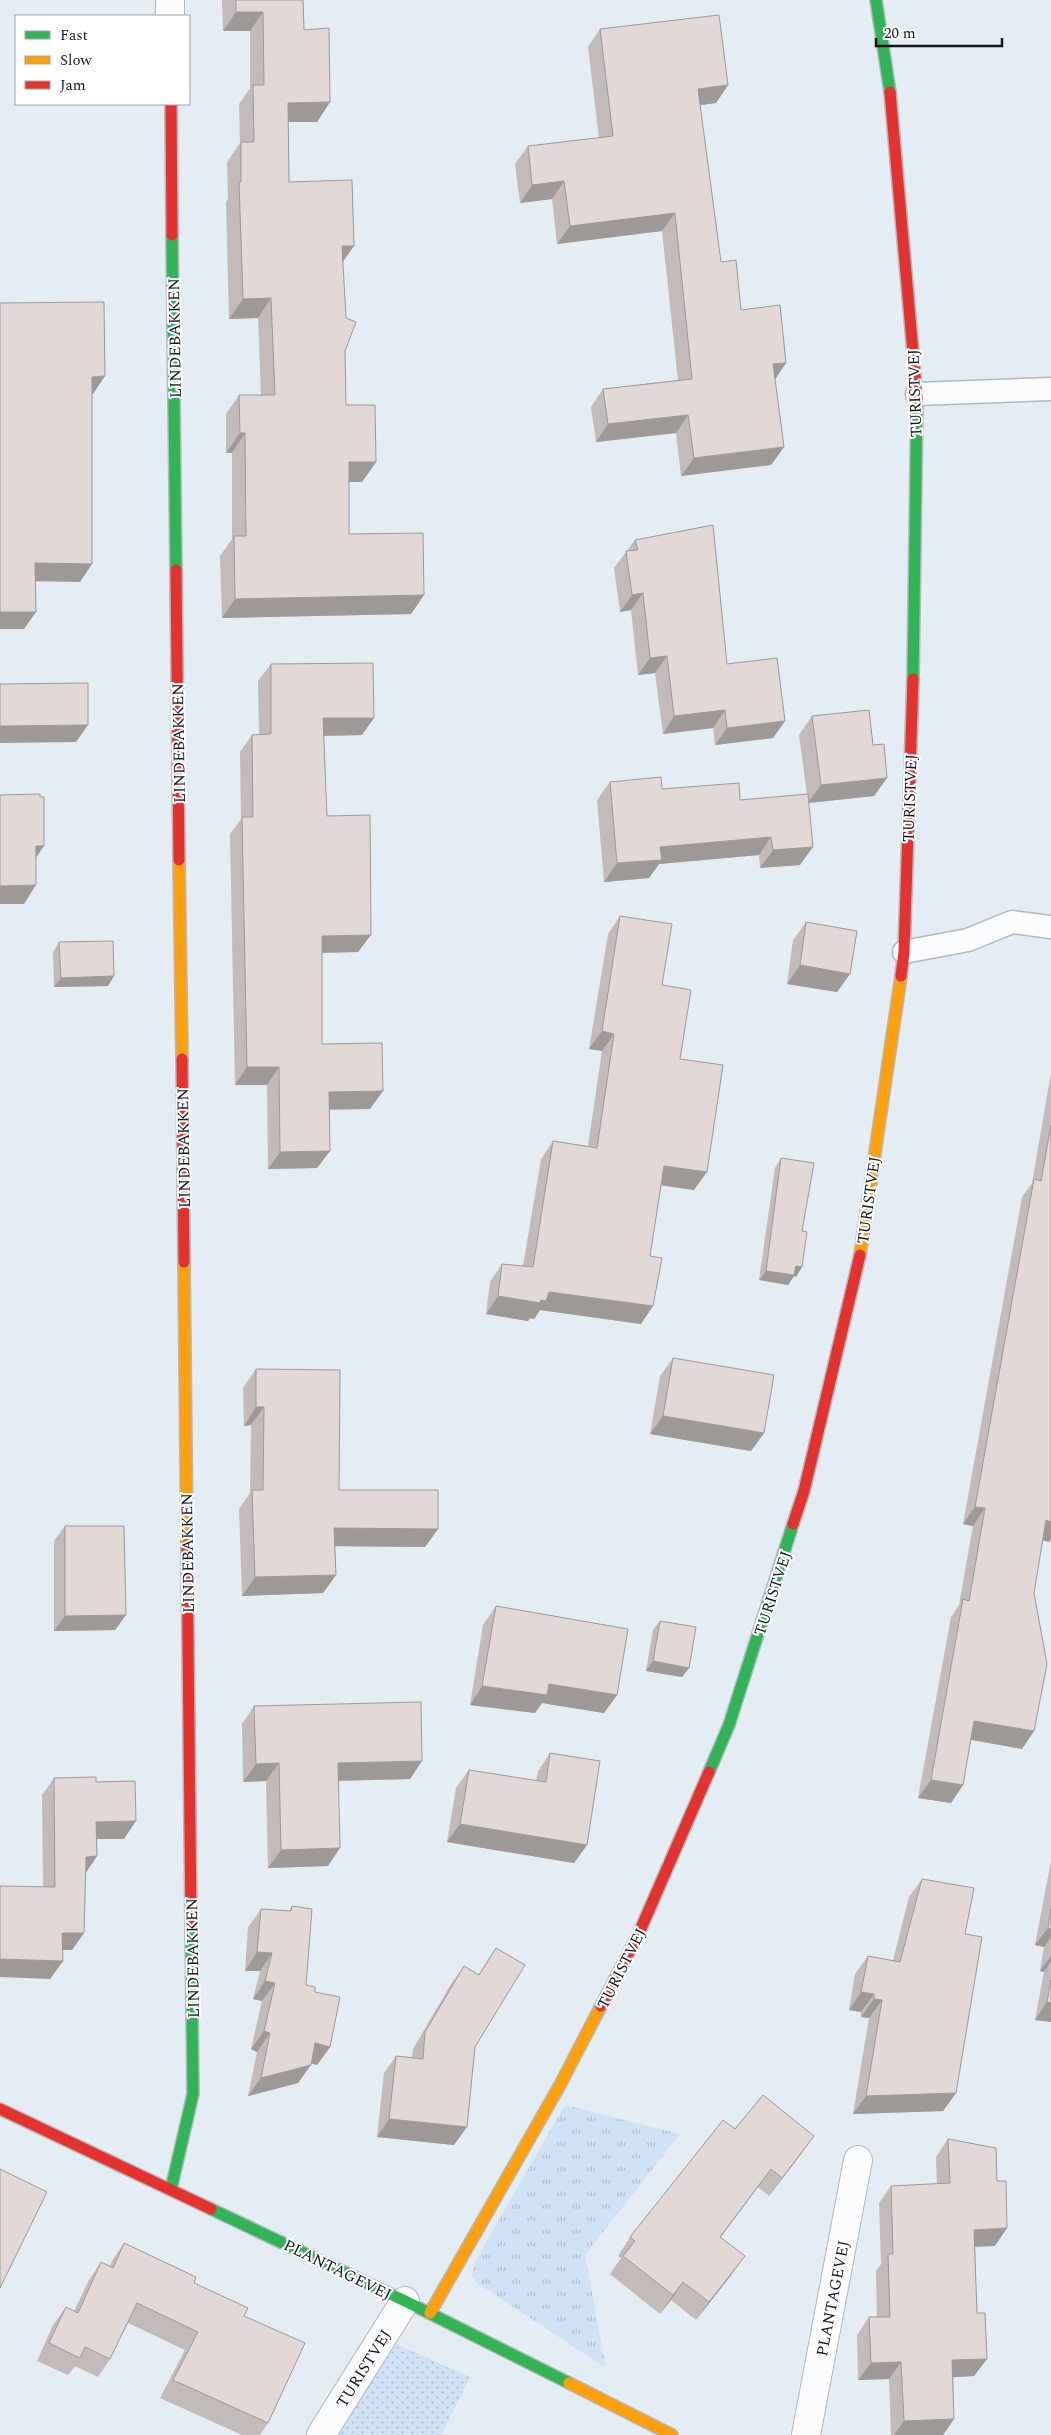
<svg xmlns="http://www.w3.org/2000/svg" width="1051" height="2435" viewBox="0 0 1051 2435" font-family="Spectral,serif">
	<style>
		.grass { fill: url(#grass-tufts) }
		.park { fill: url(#park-dots) }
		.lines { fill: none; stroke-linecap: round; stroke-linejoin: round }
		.lane-casing { stroke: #b1b8bf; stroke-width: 25 }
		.street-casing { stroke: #b1b8bf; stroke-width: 30 }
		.fast-casing { stroke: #b1b8bf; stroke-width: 14 }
		.slow-casing { stroke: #b1b8bf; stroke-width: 14 }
		.jam-casing { stroke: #b1b8bf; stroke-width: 14 }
		.lane { stroke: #fbfcfd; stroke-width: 22 }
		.street { stroke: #fbfcfd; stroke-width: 28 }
		.fast { stroke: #30b455; stroke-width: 11 }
		.slow { stroke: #ff9f0a; stroke-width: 11 }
		.jam { stroke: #e5322d; stroke-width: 11 }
		.wall { fill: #c2bbb9 }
		.shaded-wall { fill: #9e9896 }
		.building { fill: #e2d9d7; stroke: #9e9896 }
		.labels { text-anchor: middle; stroke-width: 4; stroke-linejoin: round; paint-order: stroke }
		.street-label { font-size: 16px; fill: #11171e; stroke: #fff }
	</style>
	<defs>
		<pattern id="grass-tufts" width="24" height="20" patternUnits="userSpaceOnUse" patternTransform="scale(1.25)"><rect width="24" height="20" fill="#d0e2f5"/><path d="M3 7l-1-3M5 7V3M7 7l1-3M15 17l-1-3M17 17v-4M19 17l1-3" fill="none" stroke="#b2c1d2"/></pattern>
		<pattern id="park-dots" width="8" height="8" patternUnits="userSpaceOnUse" patternTransform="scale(1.25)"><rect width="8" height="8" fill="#d0e2f5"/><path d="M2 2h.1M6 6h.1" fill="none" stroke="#b2c1d2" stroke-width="1.8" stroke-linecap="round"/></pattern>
	</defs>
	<rect width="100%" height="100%" fill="#e4ecf4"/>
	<path class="grass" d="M 565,2105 L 680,2134 L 585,2255 L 606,2368 L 477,2283 L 472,2276 L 476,2260 Z"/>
	<path class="park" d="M 394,2343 L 470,2377 L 441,2435 L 335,2435 Z"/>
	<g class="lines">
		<defs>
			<path id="lane" d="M 917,394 L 1051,389
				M 904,952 L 968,940 L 1012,922 L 1051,927"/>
			<path id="street" d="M 170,0 L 170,16
				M 321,2435 L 405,2301
				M 806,2435 L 858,2160"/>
			<path id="fast" d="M 876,0 L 890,92
				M 172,235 L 176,570
				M 913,679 L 917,398
				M 709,1772 L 729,1725 L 793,1524
				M 171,2189 L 193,2094 L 191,1921
				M 211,2209 L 405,2301 L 569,2383"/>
			<path id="slow" d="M 179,860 L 182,1059
				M 860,1255 L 901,976
				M 184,1262 L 187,1545
				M 430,2313 L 560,2085 L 601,2006
				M 569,2383 L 672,2435"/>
			<path id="jam" d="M 890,92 L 917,398
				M 171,104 L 172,235
				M 176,570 L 179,860
				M 901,976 L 904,952 L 913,679
				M 182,1059 L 184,1262
				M 793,1524 L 804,1491 L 860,1255
				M 187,1545 L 191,1921
				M 601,2006 L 639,1933 L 709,1772
				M 0,2109 L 211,2209"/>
		</defs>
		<use href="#lane" class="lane-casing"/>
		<use href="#street" class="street-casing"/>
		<use href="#fast" class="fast-casing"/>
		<use href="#slow" class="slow-casing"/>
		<use href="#jam" class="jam-casing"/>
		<use href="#lane" class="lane"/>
		<use href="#street" class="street"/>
		<use href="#fast" class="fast"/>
		<use href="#slow" class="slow"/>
		<use href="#jam" class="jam"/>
	</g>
	<path class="wall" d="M 222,0 L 303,0 L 304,30 L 330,102 L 317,122 L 288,122 L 289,182 L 343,261 L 346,405 L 376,462 L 362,482 L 349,482 L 349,534 L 424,595 L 411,614 L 222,618 L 220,556 L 232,539 L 232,453 L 226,453 L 226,414 L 239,395 L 261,395 L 258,318 L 229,319 L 226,202 L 228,199 L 227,162 L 240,143 L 239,104 L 250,88 L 250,31 L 223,31 Z
		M 600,29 L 728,85 L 716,103 L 700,105 L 721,262 L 741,310 L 786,363 L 775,379 L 784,447 L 771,465 L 681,476 L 676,433 L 596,442 L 591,407 L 603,389 L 678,380 L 662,231 L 557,244 L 552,199 L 520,203 L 515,164 L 528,146 L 599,138 L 588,47 Z
		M 635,540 L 727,664 L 785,721 L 773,738 L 715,745 L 713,728 L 663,734 L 655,673 L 638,675 L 631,610 L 620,612 L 614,568 Z
		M 271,664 L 362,735 L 323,736 L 327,816 L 358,952 L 322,953 L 322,1044 L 370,1109 L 329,1109 L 330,1151 L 317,1168 L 268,1169 L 267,1085 L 235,1085 L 230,834 L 241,819 L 240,752 L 252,735 L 259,734 L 258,681 Z
		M 812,716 L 873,745 L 887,778 L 874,796 L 809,803 L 800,865 L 760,868 L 759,855 L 659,864 L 649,878 L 604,882 L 597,800 L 610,782 L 662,789 L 740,800 L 807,794 L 799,735 Z
		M 620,916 L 662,985 L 680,1059 L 694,1190 L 661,1185 L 650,1256 L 641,1324 L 540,1310 L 534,1319 L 530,1318 L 528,1321 L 486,1314 L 490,1282 L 502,1264 L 523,1266 L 541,1159 L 553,1141 L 588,1146 L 602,1051 L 589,1049 L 608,934 Z
		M 806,922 L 850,974 L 837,992 L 787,984 L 793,940 Z
		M 59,942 L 108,986 L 54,987 L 53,952 Z
		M 1051,1073 L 1051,1539 L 1049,1542 L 1043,1540 L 1034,1593 L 1034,1731 L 1022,1749 L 971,1740 L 963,1785 L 951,1803 L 918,1798 L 951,1617 L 959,1605 L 973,1526 L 963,1524 L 1022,1197 L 1032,1183 Z
		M 781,1158 L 802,1231 L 802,1267 L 796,1277 L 794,1276 L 788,1285 L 759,1280 L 775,1168 Z
		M 673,1358 L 764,1433 L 751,1451 L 650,1434 L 660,1376 Z
		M 256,1369 L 339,1490 L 438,1529 L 425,1547 L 335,1546 L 336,1575 L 323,1593 L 242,1596 L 239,1509 L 250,1493 L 251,1425 L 244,1426 L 243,1388 Z
		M 65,1526 L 126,1615 L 115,1630 L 54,1631 L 54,1541 Z
		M 496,1606 L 617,1695 L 604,1713 L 542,1703 L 535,1713 L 470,1705 L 483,1625 Z
		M 660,1621 L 689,1668 L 682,1677 L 646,1671 L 653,1630 Z
		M 254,1706 L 410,1779 L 339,1781 L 328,1866 L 268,1868 L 266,1781 L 243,1782 L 242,1724 Z
		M 550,1753 L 587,1845 L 574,1863 L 447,1842 L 456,1788 L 469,1770 L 536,1781 L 538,1771 Z
		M 54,1778 L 96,1782 L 124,1839 L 96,1839 L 97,1856 L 86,1872 L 84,1933 L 72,1950 L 62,1950 L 63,1961 L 50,1979 L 43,1887 L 42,1795 Z
		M 1051,1861 L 1051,2022 L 1035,2020 L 1044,1972 L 1040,1971 L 1044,1947 L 1035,1945 Z
		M 922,1879 L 965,1934 L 956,2093 L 943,2111 L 853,2114 L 869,2018 L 861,2017 L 861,2012 L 849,2010 L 855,1974 L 868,1956 L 893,1961 L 909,1897 Z
		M 292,1906 L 306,1985 L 315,1992 L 330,2047 L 317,2065 L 311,2063 L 298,2083 L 248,2096 L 257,2052 L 251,2049 L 262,2001 L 253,1999 L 260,1971 L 245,1971 L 248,1927 L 261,1909 L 289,1911 Z
		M 496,1948 L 454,2145 L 377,2137 L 384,2073 L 396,2056 L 412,2057 L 413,2049 L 451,1984 L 464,1966 L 478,1975 Z
		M 735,2129 L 801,2154 L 769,2196 L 758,2187 L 721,2237 L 732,2274 L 696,2320 L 671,2300 L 660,2314 L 610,2274 L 621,2258 L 618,2256 L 630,2237 Z
		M 948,2139 L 995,2246 L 975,2247 L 977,2313 L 987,2359 L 974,2376 L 953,2377 L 954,2419 L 943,2435 L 891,2435 L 889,2379 L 858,2380 L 857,2335 L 869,2317 L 877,2317 L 876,2271 L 881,2264 L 879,2203 L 891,2186 L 937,2184 L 936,2157 Z
		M 124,2243 L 194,2283 L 244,2316 L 268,2423 L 260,2435 L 242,2435 L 160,2398 L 185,2350 L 128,2323 L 110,2359 L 98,2377 L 75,2366 L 68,2375 L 37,2361 L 53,2325 L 66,2307 L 74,2311 L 89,2280 L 101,2262 L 110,2266 L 112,2261 Z"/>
	<path class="shaded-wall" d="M 236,12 L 263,12 L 250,31 L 223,31 Z
		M 728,85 L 716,103 L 686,107 L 698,89 Z
		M 330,102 L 317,122 L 274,122 L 288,103 Z
		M 564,181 L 552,199 L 520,203 L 532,185 Z
		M 675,213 L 662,231 L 557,244 L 570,226 Z
		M 342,246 L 354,246 L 340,266 Z
		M 271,298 L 258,318 L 229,319 L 243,299 Z
		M 786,363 L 774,381 L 773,364 Z
		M 105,376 L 93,394 L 79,394 L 92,377 Z
		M 688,415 L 676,433 L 596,442 L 608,424 Z
		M 240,433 L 245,433 L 232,453 L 226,453 Z
		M 784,447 L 771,465 L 681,476 L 694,458 Z
		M 349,462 L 376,462 L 362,482 L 335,482 Z
		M 35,563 L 92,564 L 80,582 L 23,581 Z
		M 643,593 L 631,610 L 620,612 L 632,595 Z
		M 424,595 L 411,614 L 222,618 L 235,599 Z
		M 0,612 L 36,612 L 24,629 L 0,629 Z
		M 667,656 L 655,673 L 638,675 L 650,658 Z
		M 725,710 L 713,728 L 663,734 L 674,716 Z
		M 323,718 L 374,718 L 362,735 L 311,736 Z
		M 785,721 L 773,738 L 715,745 L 727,728 Z
		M 88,725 L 76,742 L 0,743 L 0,726 Z
		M 887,778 L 874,796 L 808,803 L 821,785 Z
		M 771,837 L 759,855 L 659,864 L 649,878 L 604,882 L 617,863 L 660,847 Z
		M 36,846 L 44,846 L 31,865 Z
		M 813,847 L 800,865 L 760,868 L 773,850 Z
		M 36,885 L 24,904 L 0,904 L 0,886 Z
		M 371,935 L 358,952 L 310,953 L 322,936 Z
		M 800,965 L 850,974 L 837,992 L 787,984 Z
		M 114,976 L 108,986 L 54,987 L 61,978 Z
		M 602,1031 L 614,1034 L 602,1051 L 589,1049 Z
		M 247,1067 L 279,1067 L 267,1085 L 235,1085 Z
		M 383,1091 L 370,1109 L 316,1110 L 329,1092 Z
		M 330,1151 L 317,1168 L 268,1169 L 280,1152 Z
		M 664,1166 L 707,1172 L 694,1190 L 652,1184 Z
		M 796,1266 L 802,1267 L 796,1277 L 794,1276 L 788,1285 L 759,1280 L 766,1271 Z
		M 549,1292 L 653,1306 L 641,1324 L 540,1310 L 534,1319 L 530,1318 L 528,1321 L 486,1314 L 498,1296 Z
		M 256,1407 L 264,1407 L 251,1425 L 244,1426 Z
		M 663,1416 L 764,1433 L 751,1451 L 650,1434 Z
		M 975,1507 L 985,1508 L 973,1526 L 963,1524 Z
		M 1046,1520 L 1051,1522 L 1051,1539 L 1049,1542 L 1034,1538 Z
		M 334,1528 L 438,1529 L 425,1547 L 322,1546 Z
		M 336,1575 L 323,1593 L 242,1596 L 255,1577 Z
		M 126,1615 L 115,1630 L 54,1631 L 65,1616 Z
		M 653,1661 L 689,1668 L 682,1677 L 646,1671 Z
		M 549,1684 L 617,1695 L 604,1713 L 542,1703 L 535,1713 L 470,1705 L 482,1686 Z
		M 974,1721 L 1034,1731 L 1022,1749 L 962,1738 Z
		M 422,1761 L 410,1779 L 325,1781 L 338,1763 Z
		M 279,1763 L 266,1781 L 243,1782 L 256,1764 Z
		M 931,1780 L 963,1785 L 951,1803 L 918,1798 Z
		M 136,1821 L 124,1839 L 84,1839 L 96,1822 Z
		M 460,1824 L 587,1845 L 574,1863 L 447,1842 Z
		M 340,1848 L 328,1866 L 268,1868 L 281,1850 Z
		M 97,1856 L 85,1874 L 86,1857 Z
		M 1048,1928 L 1051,1929 L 1051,1937 L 1044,1947 L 1035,1945 Z
		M 62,1933 L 84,1933 L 72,1950 L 50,1950 Z
		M 257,1952 L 272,1953 L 260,1971 L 245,1971 Z
		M 1051,1956 L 1051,1961 L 1044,1972 L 1040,1971 Z
		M 0,1959 L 63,1961 L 50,1979 L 0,1977 Z
		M 265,1981 L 275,1983 L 262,2001 L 253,1999 Z
		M 861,1992 L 874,1994 L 861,2012 L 849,2010 Z
		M 874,1999 L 882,2000 L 869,2018 L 861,2017 Z
		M 1047,2002 L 1051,2003 L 1051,2022 L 1035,2020 Z
		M 264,2031 L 270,2033 L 257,2052 L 251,2049 Z
		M 315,2043 L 330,2047 L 317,2065 L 302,2061 Z
		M 311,2065 L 298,2083 L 248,2096 L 261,2078 Z
		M 956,2093 L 943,2111 L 853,2114 L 866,2096 Z
		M 389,2119 L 467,2127 L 454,2145 L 377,2137 Z
		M 814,2136 L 801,2154 L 769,2196 L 782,2178 Z
		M 771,2169 L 758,2187 L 707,2255 L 720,2237 Z
		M 1007,2228 L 995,2246 L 962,2247 L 974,2230 Z
		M 745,2256 L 732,2274 L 696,2320 L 709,2302 Z
		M 683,2282 L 671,2300 L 660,2314 L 673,2295 Z
		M 987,2359 L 974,2376 L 940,2378 L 952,2360 Z
		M 901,2362 L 889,2379 L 858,2380 L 871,2363 Z
		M 954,2419 L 943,2435 L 894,2435 L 904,2421 Z"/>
	<path class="building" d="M 236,0 L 303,0 L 304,30 L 329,28 L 330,102 L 288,103 L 289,182 L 352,180 L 354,246 L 342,246 L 346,318 L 356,322 L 345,351 L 346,405 L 375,405 L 376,462 L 349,462 L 349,534 L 423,533 L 424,595 L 235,599 L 234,536 L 246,536 L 245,433 L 240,433 L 239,395 L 275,395 L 271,298 L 243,299 L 239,182 L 241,182 L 241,142 L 254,142 L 253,85 L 264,85 L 263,12 L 236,12 Z
		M 719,15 L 728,85 L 698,89 L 721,262 L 736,260 L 741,310 L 780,305 L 786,363 L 773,364 L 784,447 L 694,458 L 688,415 L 608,424 L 603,389 L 692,379 L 675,213 L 570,226 L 564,181 L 532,185 L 528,146 L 613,136 L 600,29 Z
		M 104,302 L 105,376 L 92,377 L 92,564 L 35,563 L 36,612 L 0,612 L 0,303 Z
		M 713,525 L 727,664 L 777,658 L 785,721 L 727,728 L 725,710 L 674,716 L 667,656 L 650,658 L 643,593 L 632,595 L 626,551 L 638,550 L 635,540 Z
		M 373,663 L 374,718 L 323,718 L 327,816 L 370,815 L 371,935 L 322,936 L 322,1044 L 382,1043 L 383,1091 L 329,1092 L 330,1151 L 280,1152 L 279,1067 L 247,1067 L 242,817 L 253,817 L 252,735 L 271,734 L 271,664 Z
		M 88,683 L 88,725 L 0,726 L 0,684 Z
		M 869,710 L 873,745 L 884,744 L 887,778 L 821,785 L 812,716 Z
		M 661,777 L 662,789 L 739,783 L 740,800 L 808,794 L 813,847 L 773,850 L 771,837 L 660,847 L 662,860 L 617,863 L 610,782 Z
		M 40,794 L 40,797 L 44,797 L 44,846 L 36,846 L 36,885 L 0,886 L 0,795 Z
		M 620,916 L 672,924 L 662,985 L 691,990 L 680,1059 L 723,1065 L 707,1172 L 664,1166 L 650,1256 L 662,1258 L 653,1306 L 549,1292 L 546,1301 L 541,1300 L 540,1303 L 498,1296 L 502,1264 L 533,1267 L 553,1141 L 597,1148 L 614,1034 L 602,1031 Z
		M 806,922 L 857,931 L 850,974 L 800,965 Z
		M 113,941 L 114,976 L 61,978 L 59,942 Z
		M 1051,1125 L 1051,1522 L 1046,1520 L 1034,1593 L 1047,1664 L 1034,1731 L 974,1721 L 963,1785 L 931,1780 L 963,1599 L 969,1601 L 985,1508 L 975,1507 L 1034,1179 L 1041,1181 Z
		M 781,1158 L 814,1163 L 802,1231 L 807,1232 L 802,1267 L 796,1266 L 794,1275 L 766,1271 Z
		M 673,1358 L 774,1375 L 764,1433 L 663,1416 Z
		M 256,1369 L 340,1370 L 339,1490 L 438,1490 L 438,1529 L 334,1528 L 336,1575 L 255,1577 L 252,1490 L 263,1490 L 264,1407 L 256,1407 Z
		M 65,1526 L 124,1526 L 126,1615 L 65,1616 Z
		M 496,1606 L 628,1629 L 617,1695 L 549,1684 L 547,1695 L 482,1686 Z
		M 660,1621 L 696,1627 L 689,1668 L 653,1661 Z
		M 421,1702 L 422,1761 L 338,1763 L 340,1848 L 281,1850 L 279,1763 L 256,1764 L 254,1706 Z
		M 550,1753 L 600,1761 L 587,1845 L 460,1824 L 469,1770 L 546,1782 Z
		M 96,1777 L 96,1782 L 135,1781 L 136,1821 L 96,1822 L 97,1856 L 86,1857 L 84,1933 L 62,1933 L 63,1961 L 0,1959 L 0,1886 L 55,1887 L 54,1778 Z
		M 922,1879 L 974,1888 L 965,1934 L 982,1937 L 956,2093 L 866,2096 L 882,2000 L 874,1999 L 874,1994 L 861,1992 L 868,1956 L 900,1962 Z
		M 292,1906 L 312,1909 L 306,1985 L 315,1987 L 315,1992 L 340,1997 L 330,2047 L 315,2043 L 311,2065 L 261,2078 L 270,2033 L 264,2031 L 275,1983 L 265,1981 L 272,1953 L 257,1952 L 261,1909 L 291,1911 Z
		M 1051,1909 L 1051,1929 L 1048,1928 Z
		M 496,1948 L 525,1965 L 475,2047 L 467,2127 L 389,2119 L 396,2056 L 423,2059 L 425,2032 L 464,1966 L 479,1975 Z
		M 1051,1980 L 1051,2003 L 1047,2002 Z
		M 763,2095 L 814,2136 L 782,2178 L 771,2169 L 720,2237 L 745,2256 L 709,2302 L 683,2282 L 673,2295 L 623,2256 L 635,2241 L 630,2237 L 723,2120 L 735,2129 Z
		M 948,2139 L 996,2148 L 997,2181 L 1006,2181 L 1007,2228 L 974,2230 L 977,2313 L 985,2313 L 987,2359 L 952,2360 L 954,2419 L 904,2421 L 901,2362 L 871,2363 L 869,2317 L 890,2317 L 888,2254 L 893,2254 L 891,2186 L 950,2183 Z
		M 0,2169 L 47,2192 L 0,2288 Z
		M 124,2243 L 196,2277 L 194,2283 L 248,2308 L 244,2316 L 305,2343 L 268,2423 L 173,2380 L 198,2332 L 137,2303 L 110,2359 L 85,2347 L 80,2358 L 49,2343 L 66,2307 L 78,2313 L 101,2262 L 113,2268 Z"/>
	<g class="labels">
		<g class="street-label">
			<text transform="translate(174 338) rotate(-91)" y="6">LINDEBAKKEN</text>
			<text transform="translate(914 393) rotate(-92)" y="6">TURISTVEJ</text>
			<text transform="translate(178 743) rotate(-91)" y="6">LINDEBAKKEN</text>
			<text transform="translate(909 798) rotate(-88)" y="6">TURISTVEJ</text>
			<text transform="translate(183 1148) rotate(-91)" y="6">LINDEBAKKEN</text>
			<text transform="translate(868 1200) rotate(-82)" y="6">TURISTVEJ</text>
			<text transform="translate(187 1553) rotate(-91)" y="6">LINDEBAKKEN</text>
			<text transform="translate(772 1593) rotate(-72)" y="6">TURISTVEJ</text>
			<text transform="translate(192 1958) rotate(-91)" y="6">LINDEBAKKEN</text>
			<text transform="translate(621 1968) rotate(-63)" y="6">TURISTVEJ</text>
			<text transform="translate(338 2269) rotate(26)" y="6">PLANTAGEVEJ</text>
			<text transform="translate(832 2298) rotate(-79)" y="6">PLANTAGEVEJ</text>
			<text transform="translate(363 2368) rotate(-58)" y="6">TURISTVEJ</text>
		</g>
	</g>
	<rect x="15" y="15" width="175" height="90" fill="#ffffff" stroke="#a0a2a5"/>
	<rect x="25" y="31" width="25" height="8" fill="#30b455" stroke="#a0a2a5"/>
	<text x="60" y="40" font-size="15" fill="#11171e">Fast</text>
	<rect x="25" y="56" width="25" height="8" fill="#ff9f0a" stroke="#a0a2a5"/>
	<text x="60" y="65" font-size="15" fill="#11171e">Slow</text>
	<rect x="25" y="81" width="25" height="8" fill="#e5322d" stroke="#a0a2a5"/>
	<text x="60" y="90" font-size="15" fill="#11171e">Jam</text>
	<path d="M876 38v8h126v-8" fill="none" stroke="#11171e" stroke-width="2.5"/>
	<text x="884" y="38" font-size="15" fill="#11171e" stroke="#ffffff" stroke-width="4" paint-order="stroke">20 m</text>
</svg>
